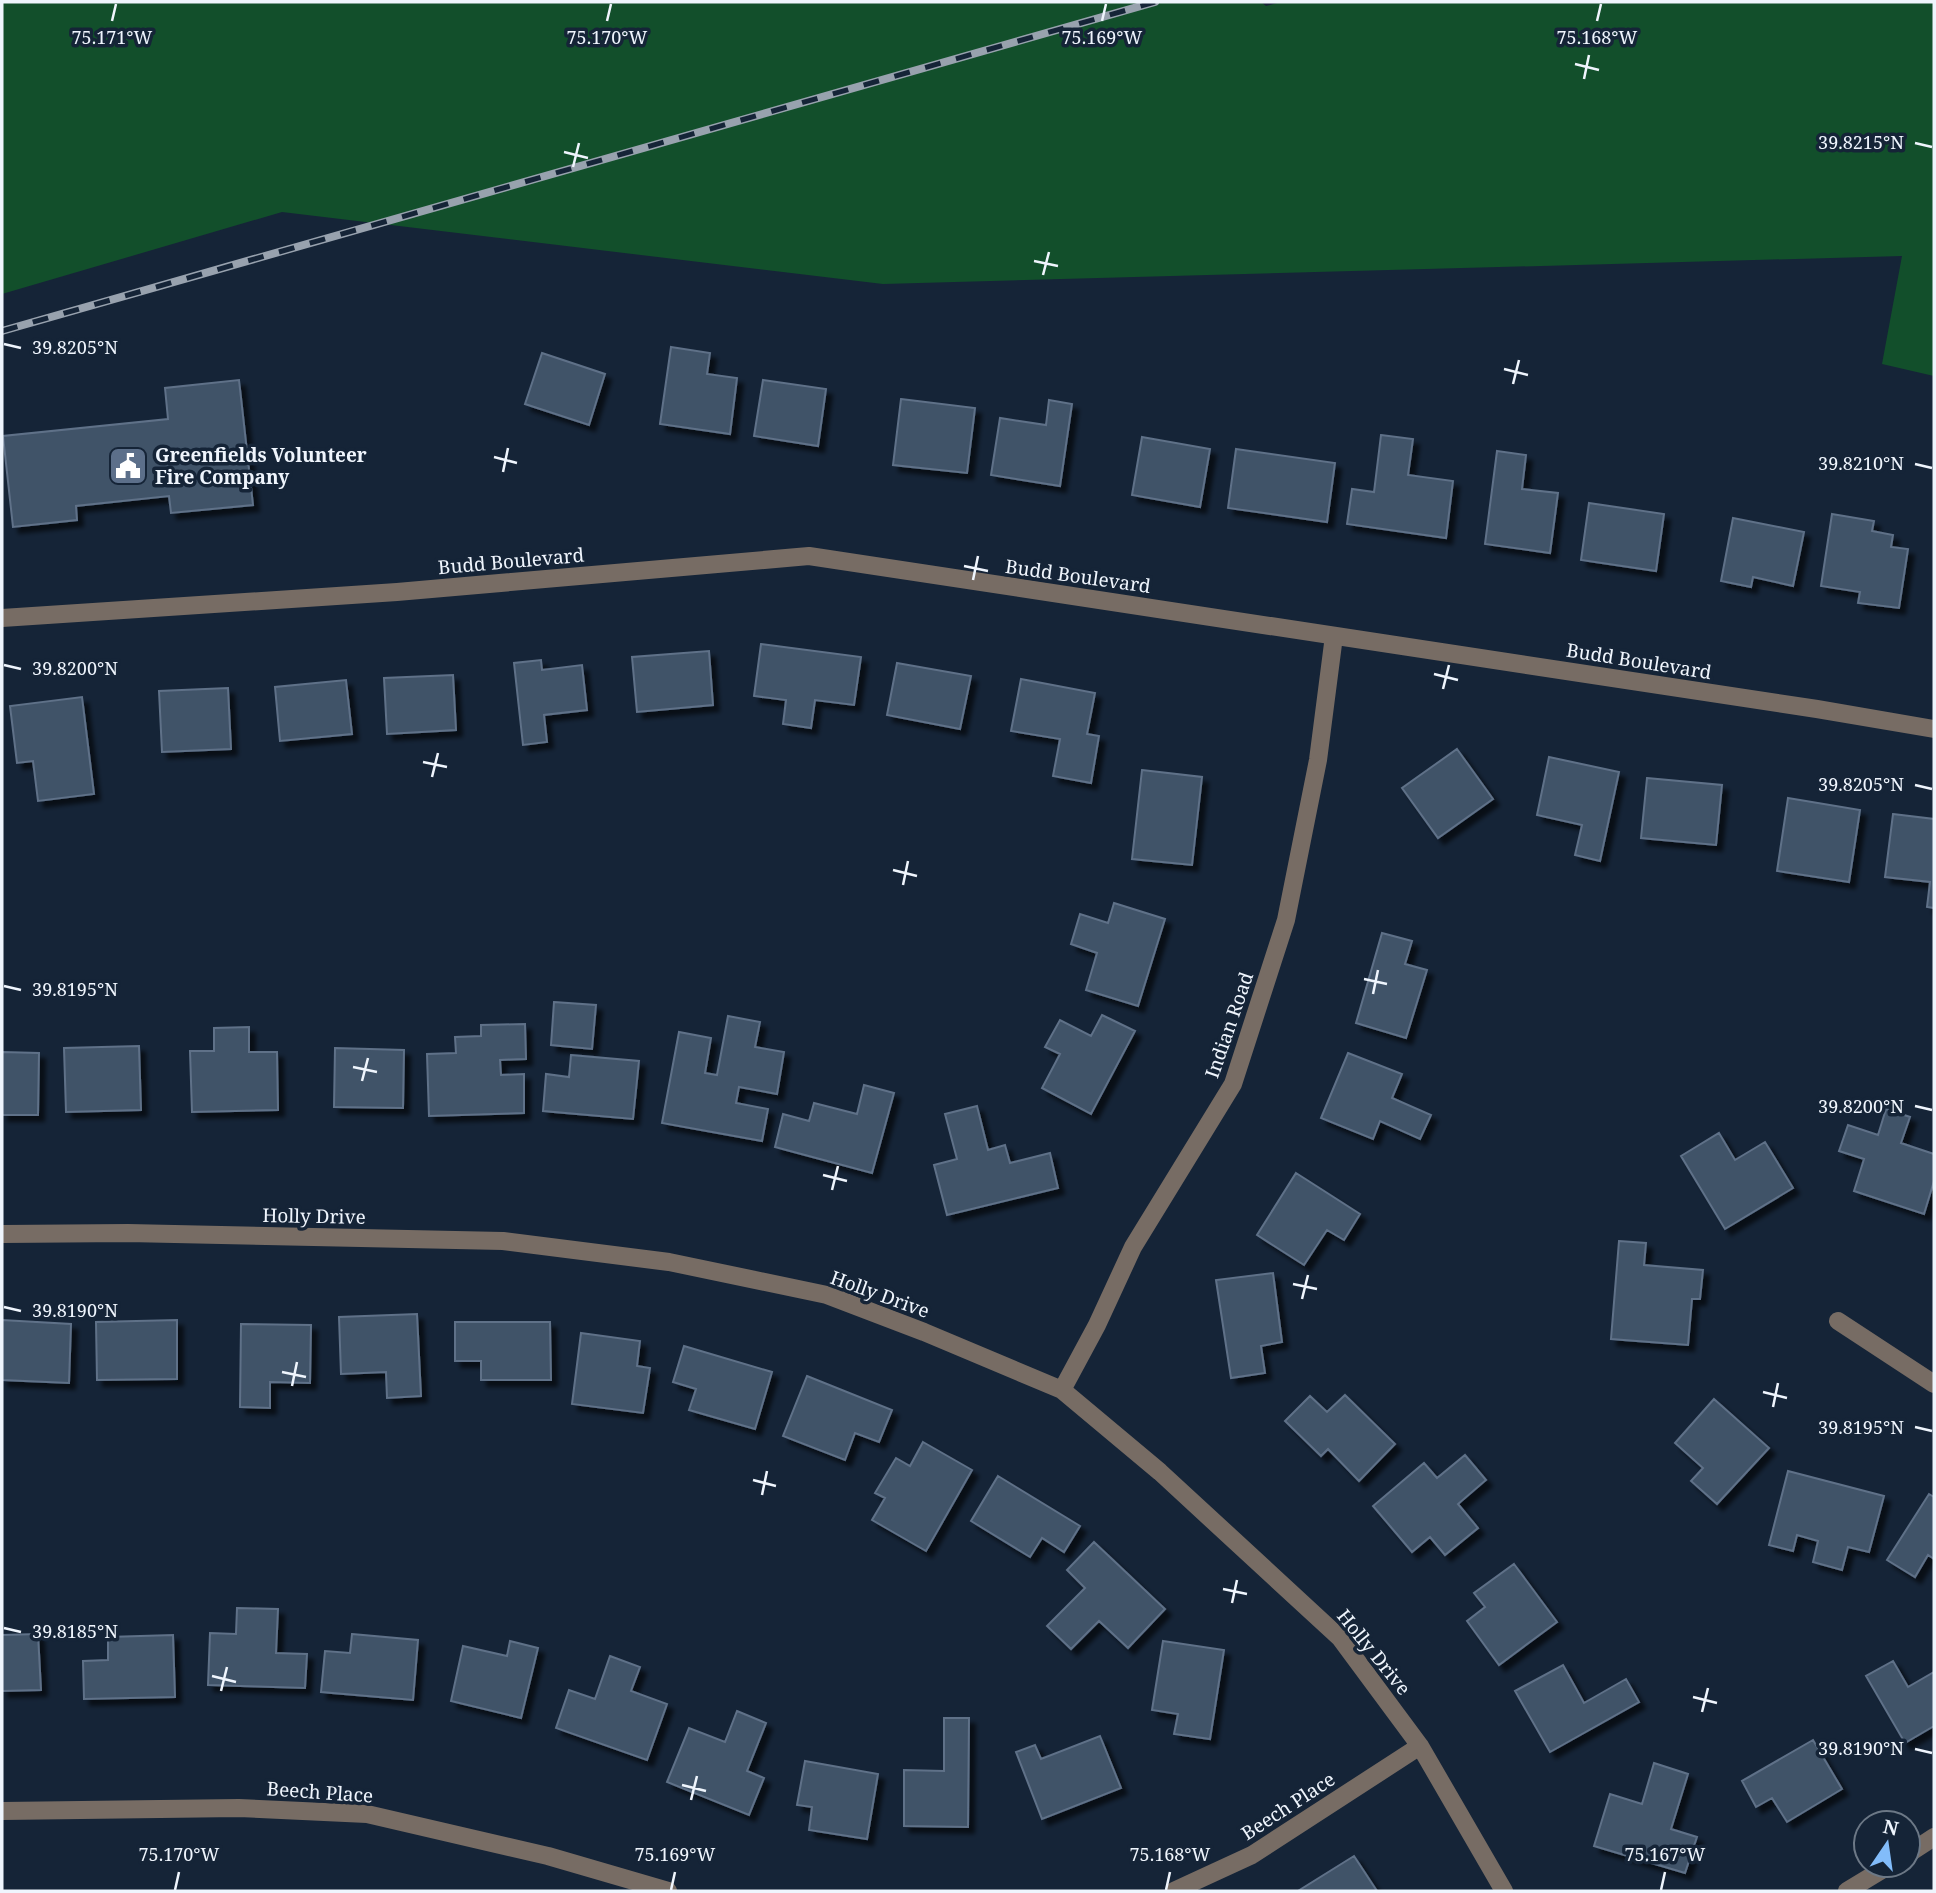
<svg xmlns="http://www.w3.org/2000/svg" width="1936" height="1893" viewBox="0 0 1936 1893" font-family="'Noto Serif',serif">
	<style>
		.green { fill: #124f2b }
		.building { fill: #415368; stroke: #5f7188; stroke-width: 2; filter: url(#shadow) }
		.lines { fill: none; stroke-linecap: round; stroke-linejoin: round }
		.street { stroke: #776c64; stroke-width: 18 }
		.rail-casing { stroke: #98a2ae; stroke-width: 8 }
		.rail { stroke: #152437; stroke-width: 5; stroke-dasharray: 16; stroke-linecap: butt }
		.ticks { fill: none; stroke: #eff5fd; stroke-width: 2.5 }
		.labels { text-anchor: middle; stroke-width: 7; stroke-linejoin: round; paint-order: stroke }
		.poi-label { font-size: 19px; font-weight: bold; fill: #eff5fd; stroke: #152437; text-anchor: start }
		.street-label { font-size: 19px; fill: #eff5fd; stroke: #152437 }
		.ticks-label { font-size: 18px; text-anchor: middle; fill: #eff5fd; stroke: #152437; stroke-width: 7; stroke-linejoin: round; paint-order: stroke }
	</style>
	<defs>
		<filter id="shadow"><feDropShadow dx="6" dy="6" stdDeviation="2" flood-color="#0009"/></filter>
	</defs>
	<rect width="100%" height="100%" fill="#152437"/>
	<path class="green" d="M 2,2 L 1261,2 L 1266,6 L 1281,2 L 1934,2 L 1934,376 L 1882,364 L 1902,256 L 883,284 L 282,212 L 2,294 Z"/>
	<path class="building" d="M 671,347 L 710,353 L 707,374 L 737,378 L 730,434 L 660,424 Z
		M 542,353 L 605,374 L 589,425 L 525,404 Z
		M 239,380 L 253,505 L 171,513 L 169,496 L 76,506 L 77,520 L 13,527 L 3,436 L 168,419 L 165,388 Z
		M 763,380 L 826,389 L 818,446 L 754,436 Z
		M 901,399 L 975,408 L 967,473 L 893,465 Z
		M 1049,400 L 1072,404 L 1060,486 L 991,475 L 1000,418 L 1046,425 Z
		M 1381,435 L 1413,439 L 1408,475 L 1453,481 L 1446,538 L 1347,524 L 1352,489 L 1374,492 Z
		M 1142,437 L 1210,449 L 1200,507 L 1132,495 Z
		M 1236,449 L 1335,463 L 1327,522 L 1228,508 Z
		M 1497,451 L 1526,455 L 1522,489 L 1558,493 L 1550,553 L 1485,544 Z
		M 1589,503 L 1664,514 L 1656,571 L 1581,560 Z
		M 1832,514 L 1874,521 L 1872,531 L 1893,535 L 1891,547 L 1908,549 L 1899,608 L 1858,603 L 1860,592 L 1821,586 Z
		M 1733,518 L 1804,532 L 1793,586 L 1753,577 L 1751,587 L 1721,581 Z
		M 761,644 L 861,657 L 854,705 L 815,700 L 811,728 L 783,724 L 786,700 L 754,696 Z
		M 709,651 L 713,705 L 637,712 L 632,657 Z
		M 541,660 L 542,670 L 582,665 L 587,710 L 544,715 L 547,742 L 523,745 L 514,663 Z
		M 897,663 L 971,676 L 960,729 L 887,715 Z
		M 453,675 L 456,730 L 387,734 L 384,678 Z
		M 1021,679 L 1095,693 L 1087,734 L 1099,736 L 1091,783 L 1053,776 L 1060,739 L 1011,731 Z
		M 346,680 L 352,734 L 280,741 L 275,687 Z
		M 228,688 L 231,749 L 162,752 L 159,691 Z
		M 82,697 L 94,794 L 38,801 L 33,761 L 17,763 L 10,706 Z
		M 1457,749 L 1493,799 L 1438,838 L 1402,788 Z
		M 1549,757 L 1619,772 L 1600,861 L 1575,855 L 1582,825 L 1537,815 Z
		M 1142,770 L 1202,777 L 1192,865 L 1132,859 Z
		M 1647,778 L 1722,785 L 1716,845 L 1641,838 Z
		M 1788,798 L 1860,810 L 1849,882 L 1777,871 Z
		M 1893,814 L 1934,819 L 1934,908 L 1927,907 L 1930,882 L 1885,877 Z
		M 1114,903 L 1165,919 L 1138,1006 L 1086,990 L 1097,953 L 1071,944 L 1080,914 L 1108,923 Z
		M 1382,933 L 1412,941 L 1405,964 L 1427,970 L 1406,1038 L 1356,1023 Z
		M 554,1002 L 596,1005 L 592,1049 L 551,1045 Z
		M 1102,1015 L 1135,1031 L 1091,1114 L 1042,1088 L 1060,1054 L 1045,1047 L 1060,1020 L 1091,1036 Z
		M 728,1016 L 760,1022 L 755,1047 L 784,1052 L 777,1094 L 739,1087 L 736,1103 L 768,1109 L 762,1141 L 662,1123 L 679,1032 L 711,1038 L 705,1073 L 717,1075 Z
		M 525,1024 L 526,1059 L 500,1060 L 501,1075 L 524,1074 L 524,1113 L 429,1116 L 427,1054 L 456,1053 L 455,1037 L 481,1036 L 481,1025 Z
		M 249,1027 L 249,1052 L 277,1052 L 278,1110 L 192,1112 L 190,1051 L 214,1051 L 214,1028 Z
		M 139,1046 L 141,1110 L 66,1112 L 64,1048 Z
		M 335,1048 L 404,1050 L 403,1108 L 334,1107 Z
		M 2,1052 L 39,1053 L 38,1115 L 2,1115 Z
		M 1348,1053 L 1402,1074 L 1392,1098 L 1431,1115 L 1420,1139 L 1380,1121 L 1373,1139 L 1321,1118 Z
		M 571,1055 L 639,1061 L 633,1119 L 543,1111 L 546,1074 L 569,1077 Z
		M 864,1085 L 894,1093 L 872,1173 L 775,1147 L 783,1114 L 809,1121 L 814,1103 L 857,1114 Z
		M 977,1106 L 988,1150 L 1005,1145 L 1010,1163 L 1050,1153 L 1058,1188 L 947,1215 L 934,1165 L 957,1159 L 945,1114 Z
		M 1886,1109 L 1910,1117 L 1901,1143 L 1934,1154 L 1934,1181 L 1924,1214 L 1854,1191 L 1864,1159 L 1839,1151 L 1848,1125 L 1878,1135 Z
		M 1719,1133 L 1735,1160 L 1765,1142 L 1793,1188 L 1725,1229 L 1681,1156 Z
		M 1296,1173 L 1360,1214 L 1344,1240 L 1327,1230 L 1304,1265 L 1257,1235 Z
		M 1619,1241 L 1646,1243 L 1644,1265 L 1703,1270 L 1700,1299 L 1692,1299 L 1688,1345 L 1611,1339 Z
		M 1273,1273 L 1282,1342 L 1261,1346 L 1265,1373 L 1231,1378 L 1216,1280 Z
		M 417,1314 L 421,1396 L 387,1398 L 386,1372 L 341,1374 L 339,1317 Z
		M 2,1320 L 71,1324 L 69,1383 L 2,1380 Z
		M 177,1320 L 177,1379 L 97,1380 L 96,1322 Z
		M 455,1322 L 550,1322 L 551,1380 L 481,1380 L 481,1361 L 455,1361 Z
		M 241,1324 L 311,1325 L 310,1383 L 270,1382 L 270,1408 L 240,1407 Z
		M 581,1333 L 640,1341 L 637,1366 L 650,1368 L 643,1413 L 572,1404 Z
		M 684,1346 L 772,1372 L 755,1429 L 689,1410 L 696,1389 L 673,1382 Z
		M 807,1376 L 892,1410 L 879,1442 L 855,1433 L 845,1460 L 783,1436 Z
		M 1345,1395 L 1395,1444 L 1359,1481 L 1328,1449 L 1321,1456 L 1285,1421 L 1310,1396 L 1327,1412 Z
		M 1714,1399 L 1769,1448 L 1717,1504 L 1691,1481 L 1703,1468 L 1675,1443 Z
		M 923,1442 L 972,1470 L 926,1551 L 872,1520 L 885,1498 L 875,1493 L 896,1458 L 910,1466 Z
		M 1465,1455 L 1486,1480 L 1458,1504 L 1478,1528 L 1445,1555 L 1430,1537 L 1412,1552 L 1373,1506 L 1424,1463 L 1437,1478 Z
		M 1788,1471 L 1884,1496 L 1869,1552 L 1848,1547 L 1842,1570 L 1813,1562 L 1818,1541 L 1797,1535 L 1793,1551 L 1769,1545 Z
		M 998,1476 L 1080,1526 L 1064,1552 L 1042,1538 L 1030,1557 L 971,1521 Z
		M 1929,1494 L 1934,1497 L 1934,1559 L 1928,1555 L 1915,1577 L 1887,1560 Z
		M 1094,1542 L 1165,1609 L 1128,1648 L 1099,1621 L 1071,1649 L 1047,1626 L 1085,1588 L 1067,1570 Z
		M 1514,1564 L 1557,1622 L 1499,1665 L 1467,1621 L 1485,1607 L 1474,1593 Z
		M 237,1608 L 278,1609 L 276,1653 L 307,1654 L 305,1688 L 208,1685 L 210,1633 L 236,1634 Z
		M 38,1634 L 41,1690 L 2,1691 L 2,1635 Z
		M 352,1634 L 418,1640 L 413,1700 L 321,1692 L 325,1651 L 350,1653 Z
		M 173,1635 L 175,1697 L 84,1699 L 83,1661 L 108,1660 L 108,1637 Z
		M 510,1641 L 538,1648 L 521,1718 L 451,1701 L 463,1646 L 507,1656 Z
		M 1163,1641 L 1224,1650 L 1210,1739 L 1174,1734 L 1178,1714 L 1152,1710 Z
		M 610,1656 L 640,1667 L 631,1691 L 667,1704 L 647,1760 L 556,1728 L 569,1690 L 595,1699 Z
		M 1893,1661 L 1908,1687 L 1934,1672 L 1934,1726 L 1905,1743 L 1866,1676 Z
		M 1563,1665 L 1584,1703 L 1626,1679 L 1639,1702 L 1550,1752 L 1515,1691 Z
		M 737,1711 L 766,1723 L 747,1771 L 764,1778 L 749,1815 L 667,1782 L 689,1728 L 725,1742 Z
		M 944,1718 L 969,1718 L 968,1827 L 904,1826 L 904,1770 L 944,1771 Z
		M 1100,1736 L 1121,1788 L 1042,1819 L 1016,1752 L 1035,1745 L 1041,1759 Z
		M 1813,1740 L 1842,1789 L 1787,1822 L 1772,1798 L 1756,1807 L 1742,1781 Z
		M 805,1761 L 878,1774 L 867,1839 L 809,1830 L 812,1807 L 797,1805 Z
		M 1654,1763 L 1688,1774 L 1671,1829 L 1697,1837 L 1685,1873 L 1594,1846 L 1610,1794 L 1642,1804 Z
		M 1354,1856 L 1377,1891 L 1298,1891 Z"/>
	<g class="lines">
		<path class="street" d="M 2,618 L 397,592 L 809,556 L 1817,709 L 1934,729
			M 2,1234 L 128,1233 L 503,1241 L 669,1262 L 827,1295 L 924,1332 L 1062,1390 L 1160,1472 L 1340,1638 L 1420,1746 L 1504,1891
			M 1838,1321 L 1934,1384
			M 1062,1390 L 1097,1325 L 1133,1247 L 1233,1084 L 1286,920 L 1318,760 L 1334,636
			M 2,1811 L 239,1808 L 367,1814 L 548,1856 L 668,1891
			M 1908,1854 L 1934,1837
			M 1174,1891 L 1252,1855 L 1420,1746
			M 1847,1891 L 1890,1865"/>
		<defs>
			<path id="rail" d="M 2,331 L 1155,2"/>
		</defs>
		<use href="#rail" class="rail-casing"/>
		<use href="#rail" class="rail"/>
	</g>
	<path class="ticks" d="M 112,21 L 116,4M 607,21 L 611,4M 1102,21 L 1106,4M 1597,21 L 1601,4M 1575,64 L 1599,70M 1584,79 L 1589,55M 1915,143 L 1932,147M 564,152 L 588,158M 573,167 L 579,143M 1034,261 L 1058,266M 1043,275 L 1049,252M 4,344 L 21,348M 1504,369 L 1528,375M 1513,384 L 1519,360M 494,457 L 517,463M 1915,464 L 1932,468M 503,472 L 508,448M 964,566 L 988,571M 973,580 L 978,556M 4,665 L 21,669M 1434,674 L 1458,680M 1443,689 L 1449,665M 423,762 L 447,767M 432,777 L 438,753M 1915,785 L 1932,789M 893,870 L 917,876M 903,885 L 908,861M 1364,979 L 1387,984M 4,986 L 21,990M 1373,994 L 1378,970M 353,1067 L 377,1072M 362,1081 L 368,1058M 1915,1106 L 1932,1110M 823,1175 L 847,1181M 832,1190 L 838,1166M 1293,1284 L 1317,1289M 1302,1299 L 1308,1275M 4,1307 L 21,1311M 282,1372 L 306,1377M 292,1386 L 297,1362M 1763,1392 L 1787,1398M 1773,1407 L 1778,1383M 1915,1427 L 1932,1431M 753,1480 L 776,1486M 762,1495 L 767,1471M 1223,1589 L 1247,1594M 1232,1603 L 1237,1580M 4,1628 L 21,1632M 212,1676 L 236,1682M 221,1691 L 227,1667M 1693,1697 L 1717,1703M 1702,1712 L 1708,1688M 1915,1749 L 1932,1753M 682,1785 L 706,1791M 691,1800 L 697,1776M 175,1890 L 179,1872M 671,1890 L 675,1872M 1166,1890 L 1170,1872M 1661,1890 L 1665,1872"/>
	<defs>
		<symbol id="civic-square" viewBox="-11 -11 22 22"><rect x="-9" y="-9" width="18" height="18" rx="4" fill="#5c6f8a" stroke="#152437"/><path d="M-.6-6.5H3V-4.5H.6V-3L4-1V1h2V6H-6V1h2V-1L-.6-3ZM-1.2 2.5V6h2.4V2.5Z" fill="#fff"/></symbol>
	</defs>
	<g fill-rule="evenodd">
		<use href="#civic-square" x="106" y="444" width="44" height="44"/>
	</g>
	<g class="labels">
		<g class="poi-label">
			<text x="155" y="462">Greenfields Volunteer<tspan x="155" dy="22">Fire Company</tspan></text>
		</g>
		<g class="street-label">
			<text transform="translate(511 561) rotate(-5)" y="7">Budd Boulevard</text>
			<text transform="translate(1078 576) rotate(8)" y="7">Budd Boulevard</text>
			<text transform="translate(1639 661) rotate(9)" y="7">Budd Boulevard</text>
			<text transform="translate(1229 1025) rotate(-71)" y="7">Indian Road</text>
			<text transform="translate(314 1216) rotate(1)" y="7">Holly Drive</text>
			<text transform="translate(880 1294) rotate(20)" y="7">Holly Drive</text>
			<text transform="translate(1374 1652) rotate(51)" y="7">Holly Drive</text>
			<text transform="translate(320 1792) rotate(4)" y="7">Beech Place</text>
			<text transform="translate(1288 1806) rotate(-33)" y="7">Beech Place</text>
		</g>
	</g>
	<g class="ticks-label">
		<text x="112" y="44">75.171°W</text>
		<text x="607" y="44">75.170°W</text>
		<text x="1102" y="44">75.169°W</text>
		<text x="1597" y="44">75.168°W</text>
		<text x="1861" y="149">39.8215°N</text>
		<text x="75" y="354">39.8205°N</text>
		<text x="1861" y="470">39.8210°N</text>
		<text x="75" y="675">39.8200°N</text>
		<text x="1861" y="791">39.8205°N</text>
		<text x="75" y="996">39.8195°N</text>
		<text x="1861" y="1113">39.8200°N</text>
		<text x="75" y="1317">39.8190°N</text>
		<text x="1861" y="1434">39.8195°N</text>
		<text x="75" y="1638">39.8185°N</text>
		<text x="1861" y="1755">39.8190°N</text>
		<text x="179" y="1861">75.170°W</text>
		<text x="675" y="1861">75.169°W</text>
		<text x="1170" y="1861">75.168°W</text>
		<text x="1665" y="1861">75.167°W</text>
	</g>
	<rect width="1936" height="1893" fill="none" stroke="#eff5fd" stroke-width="7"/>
	<g transform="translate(1887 1844) rotate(13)"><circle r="33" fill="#152437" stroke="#6c7886" stroke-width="2"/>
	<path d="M0-5L12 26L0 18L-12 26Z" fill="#82bcfa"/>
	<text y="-10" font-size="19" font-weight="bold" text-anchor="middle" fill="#eff5fd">N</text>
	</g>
</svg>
